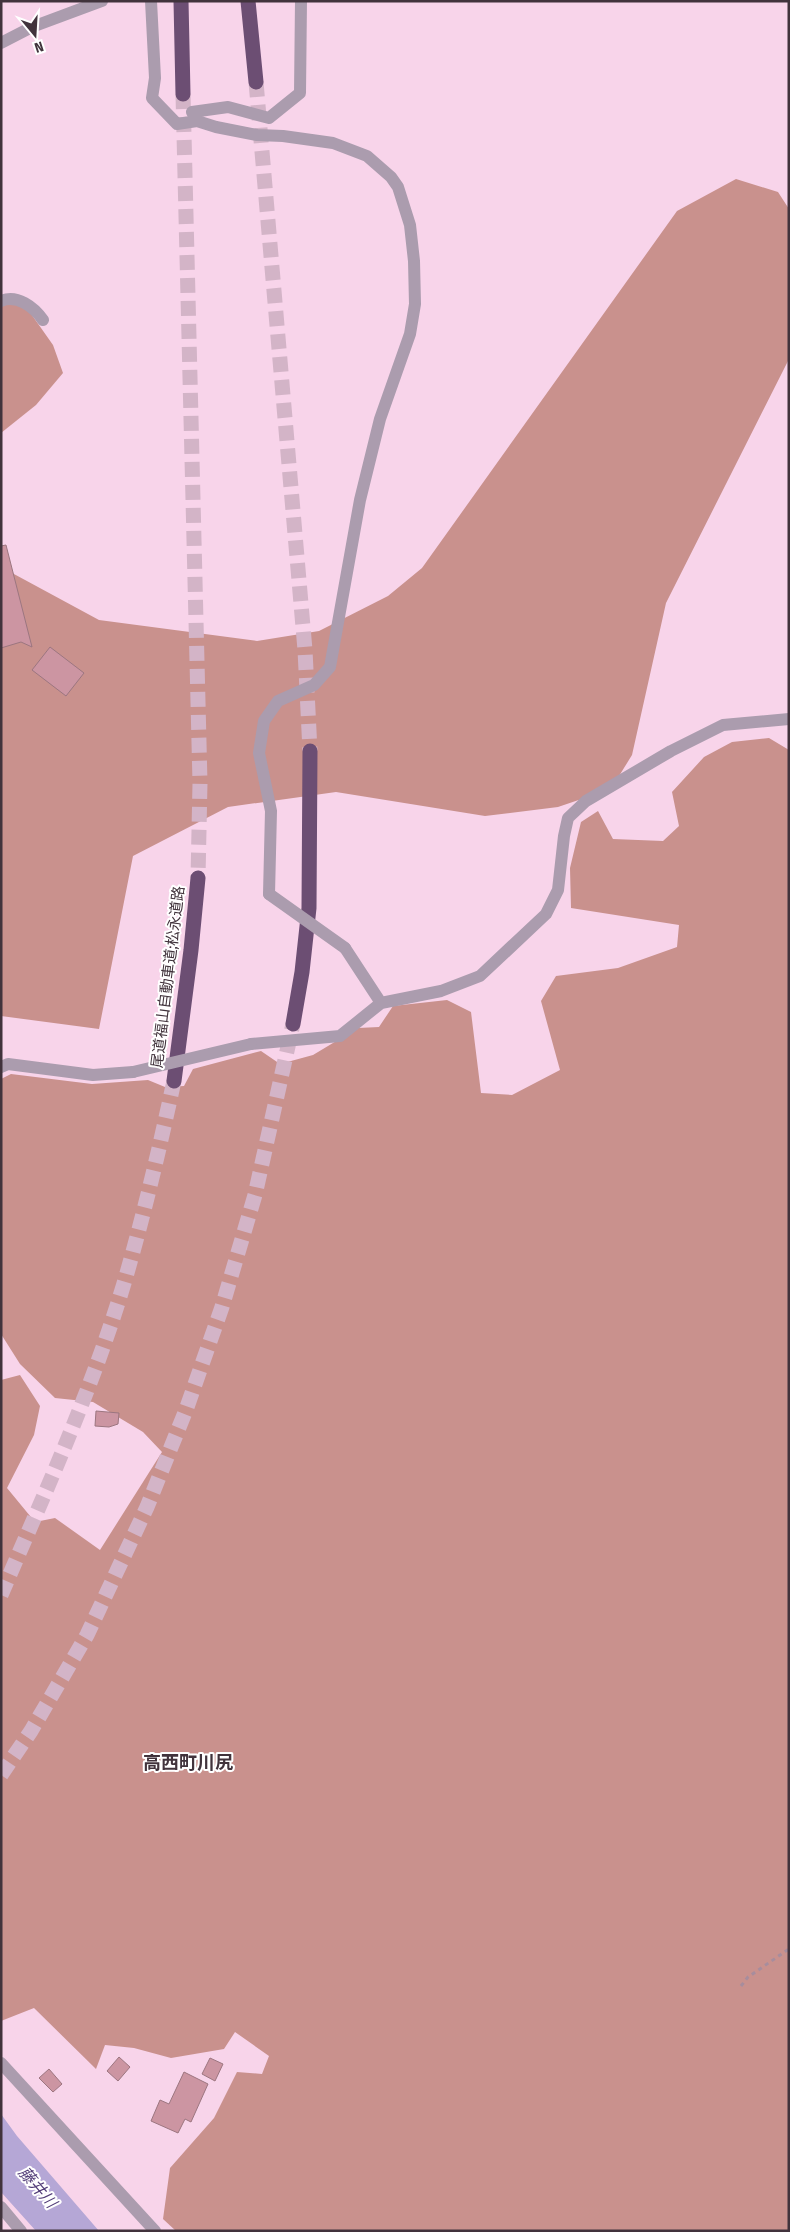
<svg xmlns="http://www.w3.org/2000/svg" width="790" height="2232" viewBox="0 0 790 2232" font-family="'Fira Sans Condensed','Noto Sans JP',sans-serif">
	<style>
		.forest { fill: #c9918d }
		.water { fill: #b5a7d6 }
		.building { fill: #cc95a2; stroke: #9c7680 }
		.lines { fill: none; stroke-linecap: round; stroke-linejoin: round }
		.highway-tunnel { stroke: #d3b4c7; stroke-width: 15; stroke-dasharray: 15 8; stroke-linecap: butt }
		.path { stroke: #a78d9d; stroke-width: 3; stroke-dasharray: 4 4; stroke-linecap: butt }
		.minor { stroke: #ab9cae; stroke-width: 12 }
		.highway { stroke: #6c4e73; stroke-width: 15 }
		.minor-bridge { stroke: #ab9cae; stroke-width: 12 }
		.labels { text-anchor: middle; stroke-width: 4; stroke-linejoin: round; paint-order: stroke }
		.street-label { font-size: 15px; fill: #41333c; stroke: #fff }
		.water-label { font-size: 16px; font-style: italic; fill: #523d78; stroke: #fff }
		.quarter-label { font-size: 18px; font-weight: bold; fill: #41333c; stroke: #fff }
	</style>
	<rect width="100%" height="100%" fill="#f8d4ea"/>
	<path class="forest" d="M 736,179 L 778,192 L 789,209 L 789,359 L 666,603 L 632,755 L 611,789 L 558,807 L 485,816 L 336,792 L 228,807 L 133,856 L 99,1029 L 1,1016 L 1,567 L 99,620 L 257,641 L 319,631 L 388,596 L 422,568 L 677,211 Z
		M 1,297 L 22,301 L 53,345 L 63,373 L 36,405 L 1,433 Z
		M 769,738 L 789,750 L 789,2231 L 176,2231 L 163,2219 L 170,2168 L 214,2118 L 237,2072 L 262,2074 L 269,2056 L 235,2032 L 224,2049 L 171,2058 L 134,2048 L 105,2045 L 96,2069 L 34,2008 L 1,2021 L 1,1380 L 20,1375 L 40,1406 L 34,1435 L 7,1488 L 35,1522 L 55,1518 L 100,1550 L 162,1452 L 143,1432 L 93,1402 L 55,1398 L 20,1364 L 1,1334 L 1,1079 L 11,1074 L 92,1084 L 148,1080 L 165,1087 L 184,1086 L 193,1069 L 261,1051 L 280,1064 L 313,1055 L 358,1028 L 379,1027 L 393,1006 L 447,1000 L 471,1012 L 481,1093 L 512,1095 L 560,1070 L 541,1001 L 556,976 L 618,968 L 677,947 L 679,925 L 571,908 L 570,868 L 581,822 L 598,811 L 613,839 L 663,841 L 679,826 L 672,792 L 704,757 L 732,742 Z"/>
	<path class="water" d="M 1,2114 L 17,2136 L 99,2231 L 36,2231 L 1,2192 Z"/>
	<path class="building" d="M 6,545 L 32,647 L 21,642 L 1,648 L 1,546 Z
		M 50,647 L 84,673 L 66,696 L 32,670 Z
		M 96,1411 L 119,1413 L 118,1424 L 109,1427 L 95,1426 Z
		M 119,2057 L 130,2067 L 118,2081 L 107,2071 Z
		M 210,2058 L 223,2064 L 215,2081 L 202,2074 Z
		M 49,2069 L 62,2084 L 53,2092 L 39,2078 Z
		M 184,2072 L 208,2084 L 191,2122 L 185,2119 L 178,2133 L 151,2121 L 160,2100 L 169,2104 Z"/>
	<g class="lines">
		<path class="highway-tunnel" d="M 256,82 L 305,650 L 310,751
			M 183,94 L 200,783 L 198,878
			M 1,1595 C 46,1490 95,1384 127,1273 C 145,1210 160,1146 174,1081
			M 1,1775 L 31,1731 L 87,1635 L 147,1507 L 186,1410 L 222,1307 L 255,1195 L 293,1024"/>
		<path class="path" d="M 741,1986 L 748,1977 L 789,1949"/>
		<path class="minor" d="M 151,1 L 155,78 L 152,98 L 177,124 L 197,121 L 216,127 L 257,135 L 283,136 L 333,143 L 367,156 L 391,177 L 398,187 L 410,225 L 414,261 L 415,304 L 410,334 L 380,419 L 360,500 L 330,667 L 314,685 L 278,701 L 264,721 L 259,753 L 271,811 L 269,894
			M 1,43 L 32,27 L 102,1
			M 197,121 L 192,112 L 228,107 L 269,118 L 300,93 L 301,1
			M 1,301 C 17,294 34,307 43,320
			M 345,948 L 381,1003
			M 251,1044 L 340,1036 L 381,1003 L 441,991 L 480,976 L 546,914 L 558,890 L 564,836 L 568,818 L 586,801 L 671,751 L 723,725 L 789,719
			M 1,1067 L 8,1064 L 93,1075 L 133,1072
			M 1,2063 L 155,2231
			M 1,2207 L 21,2231"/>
		<path class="highway" d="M 181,1 L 183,94
			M 248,1 L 256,82
			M 293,1024 L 302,972 L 309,908 L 310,751
			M 174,1081 L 191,950 L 198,878"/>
		<path class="minor-bridge" d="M 269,894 L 345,948
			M 133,1072 L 251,1044"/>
	</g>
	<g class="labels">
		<g class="street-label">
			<text transform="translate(168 977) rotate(-83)" y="5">尾道福山自動車道;松永道路</text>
		</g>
		<g class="water-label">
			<text transform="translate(38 2187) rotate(49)" y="6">藤井川</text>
		</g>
		<g class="quarter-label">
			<text x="188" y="1769">高西町川尻</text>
		</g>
	</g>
	<rect width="790" height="2232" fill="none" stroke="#41333c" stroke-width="5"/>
	<g transform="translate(35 35) rotate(162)" stroke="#ffffff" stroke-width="4" paint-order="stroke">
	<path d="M0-4L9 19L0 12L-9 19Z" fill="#41333c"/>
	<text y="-8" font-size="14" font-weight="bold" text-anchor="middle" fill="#41333c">N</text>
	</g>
</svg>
